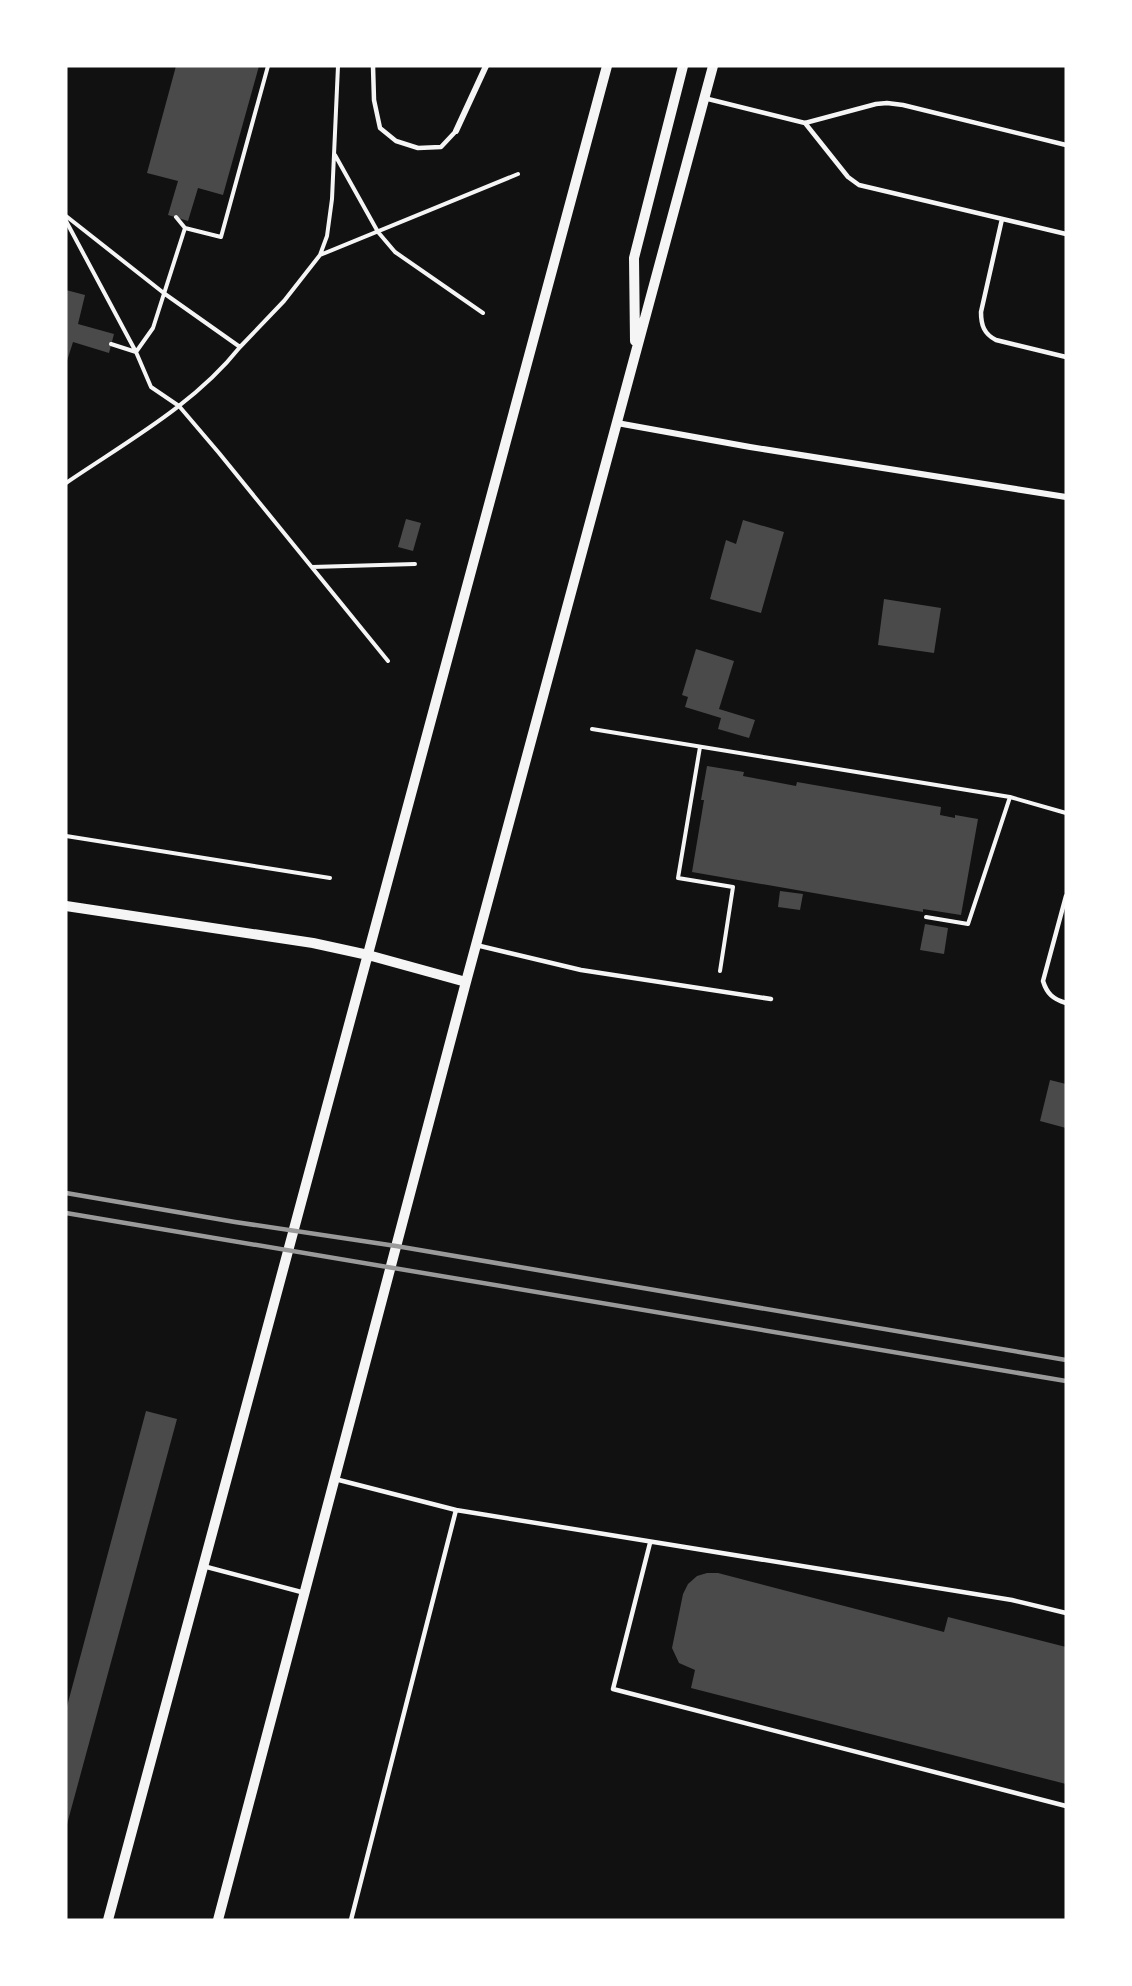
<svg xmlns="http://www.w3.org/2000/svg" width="1132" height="1986" viewBox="0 0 1132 1986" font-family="Inter,sans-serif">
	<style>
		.building { fill: #4a4a4a }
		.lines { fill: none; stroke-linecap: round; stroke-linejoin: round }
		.path { stroke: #f5f5f5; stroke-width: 4 }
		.service { stroke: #f5f5f5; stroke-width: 4.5 }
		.minor { stroke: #f5f5f5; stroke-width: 6 }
		.tertiary { stroke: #f5f5f5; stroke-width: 10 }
		.rail { stroke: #9a9a9a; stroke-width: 4.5 }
	</style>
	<rect width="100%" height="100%" fill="#111"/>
	<path class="building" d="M 176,66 L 259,66 L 223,195 L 198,188 L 188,221 L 168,215 L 178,181 L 147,173 Z
		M 66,290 L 85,295 L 78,324 L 114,334 L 109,353 L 73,342 L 66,364 Z
		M 406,519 L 421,523 L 413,551 L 398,547 Z
		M 743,520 L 784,532 L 761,613 L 710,599 L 726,540 L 736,544 Z
		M 884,599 L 941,608 L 934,653 L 878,645 Z
		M 696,649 L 734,661 L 719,709 L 755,720 L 749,738 L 718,729 L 721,718 L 685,707 L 688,697 L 682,695 Z
		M 707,766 L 744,772 L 743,776 L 796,786 L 797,782 L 941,807 L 940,815 L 955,818 L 955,815 L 978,819 L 961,915 L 923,909 L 923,912 L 692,872 L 704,800 L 701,800 Z
		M 780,891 L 803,894 L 800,910 L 778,907 Z
		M 925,924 L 948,928 L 944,954 L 920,950 Z
		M 1050,1080 L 1066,1084 L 1066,1128 L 1040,1121 Z
		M 146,1411 L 177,1419 L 66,1828 L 66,1710 Z
		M 707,1573 L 718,1573 L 944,1632 L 948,1617 L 1066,1647 L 1066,1784 L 691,1688 L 695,1670 L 679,1663 L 672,1648 L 683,1594 L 688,1584 L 697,1576 Z"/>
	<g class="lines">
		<path class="path" d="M 335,155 L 378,232 L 395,252 L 483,313
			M 66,216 L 165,294 L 240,347 C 194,405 126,442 66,483
			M 176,217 L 185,228 L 221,237 L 268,66
			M 66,221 L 136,352 L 151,387 L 179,406 L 219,453 L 388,661
			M 320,255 L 518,174
			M 111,344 L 136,352 L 153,328 L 185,228
			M 240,347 L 284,301 L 320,255 L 327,236 L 332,199 L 338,66
			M 312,567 L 415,564
			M 592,729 L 1010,797 L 968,924 L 926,917
			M 700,747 L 678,878 L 733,887 L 720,971
			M 1010,797 L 1066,813
			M 66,836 L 330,878"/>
		<path class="service" d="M 373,66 L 374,100 L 380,128 L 396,141 L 418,148 L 441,147 L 456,131
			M 704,98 L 805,123 L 876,104 L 887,103 L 903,105 L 1066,145
			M 805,123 L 848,177 L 859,185 L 1066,234
			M 1002,219 L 981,312 C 981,325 984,334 996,340 L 1066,357
			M 1066,896 L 1043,981 C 1047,994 1053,999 1066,1003
			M 476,945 L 581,970 L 771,999
			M 335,1479 L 456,1510 L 1012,1600 L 1066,1613
			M 650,1543 L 613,1689 L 1066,1806
			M 203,1566 L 305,1593
			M 351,1920 L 456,1510"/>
		<path class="minor" d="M 456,131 L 486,66
			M 617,423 L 750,447 L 1066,497"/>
		<path class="tertiary" d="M 635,341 L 634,258 L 683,66
			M 66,906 L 313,943 L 368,955 L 466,982
			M 108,1920 L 607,66
			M 218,1920 L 466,982 L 713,66"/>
		<path class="rail" d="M 66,1193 L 235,1222 L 396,1246 L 1066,1360
			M 66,1213 L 1066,1381"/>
	</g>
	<rect width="1132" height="1986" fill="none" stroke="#ffffff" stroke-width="135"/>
</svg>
